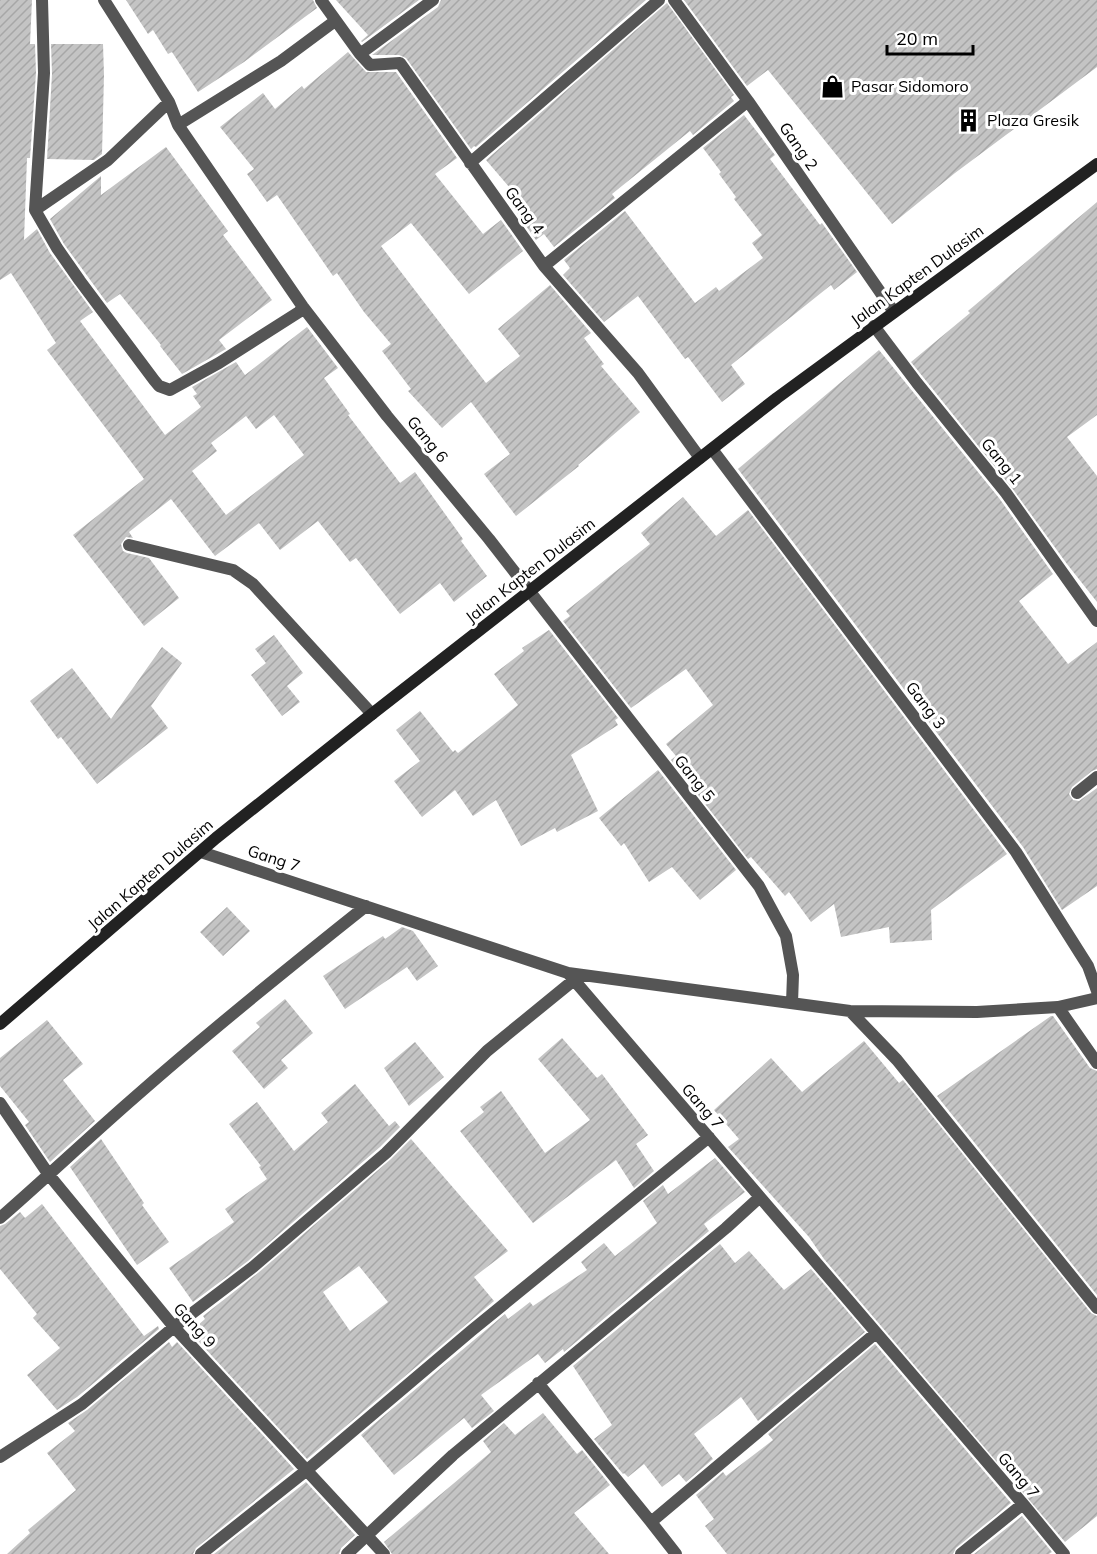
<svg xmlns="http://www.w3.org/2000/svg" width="1097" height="1554" viewBox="0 0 1097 1554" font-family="Mulish,sans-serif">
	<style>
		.building { fill: url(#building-hatch); fill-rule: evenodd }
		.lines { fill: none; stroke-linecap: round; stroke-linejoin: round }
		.street { stroke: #555; stroke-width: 12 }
		.secondary { stroke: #222; stroke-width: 12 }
		.labels { text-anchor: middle; stroke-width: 6; stroke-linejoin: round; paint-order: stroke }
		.poi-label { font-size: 16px; fill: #000; stroke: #fff; text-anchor: start }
		.street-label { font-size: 16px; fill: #000; stroke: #fff }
	</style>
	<defs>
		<pattern id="building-hatch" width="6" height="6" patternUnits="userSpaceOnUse" patternTransform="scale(1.5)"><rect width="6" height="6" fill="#c4c4c4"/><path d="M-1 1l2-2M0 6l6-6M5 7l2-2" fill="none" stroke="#a7a7a7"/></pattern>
	</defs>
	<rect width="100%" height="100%" fill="#fff"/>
	<path class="building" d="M 0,0 L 32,0 L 30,44 L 35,44 L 36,73 L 30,158 L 27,158 L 24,240 L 37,229 L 50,253 L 93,312 L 80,321 L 165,435 L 201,407 L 193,396 L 197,394 L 192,387 L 236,362 L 245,375 L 307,327 L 338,368 L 324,378 L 350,414 L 348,415 L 400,483 L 415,472 L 463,539 L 461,541 L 487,576 L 454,602 L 440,583 L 400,614 L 356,558 L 350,562 L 318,521 L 280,550 L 259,523 L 215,556 L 171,499 L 129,532 L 133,538 L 126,537 L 121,544 L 123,551 L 127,553 L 149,558 L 179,598 L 144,626 L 73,535 L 144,479 L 47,350 L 56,343 L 11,273 L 0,280 ZM 274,415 L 304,455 L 226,515 L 192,471 L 217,451 L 211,443 L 246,416 L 256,429 Z
		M 126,0 L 313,0 L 317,8 L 244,62 L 198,92 L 172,52 L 168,54 L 153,30 L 148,34 Z
		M 336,0 L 419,0 L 362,42 L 361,41 L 368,35 Z
		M 441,0 L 646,0 L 476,147 L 474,146 L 471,149 L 406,58 L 399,55 L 372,55 L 438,7 Z
		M 684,0 L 1097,0 L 1097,67 L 955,173 L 892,224 L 768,70 L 747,86 Z
		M 667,3 L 734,95 L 731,97 L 734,101 L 693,135 L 690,131 L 612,194 L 615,198 L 554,247 L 544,234 L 536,240 L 514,209 L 522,202 L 486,160 Z
		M 51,44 L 103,44 L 104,75 L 102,154 L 94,160 L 47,159 L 52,74 Z
		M 348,52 L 366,72 L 396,72 L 457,158 L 435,174 L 483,234 L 501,220 L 523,251 L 469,294 L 411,223 L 381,246 L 486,383 L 520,356 L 498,329 L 550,285 L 591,333 L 584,338 L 604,364 L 601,366 L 640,412 L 578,465 L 579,466 L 516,516 L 484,474 L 510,454 L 471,402 L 442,428 L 408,391 L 411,389 L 382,351 L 391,344 L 364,312 L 337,273 L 333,276 L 277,195 L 267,202 L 247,174 L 254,169 L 220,127 L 263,93 L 275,109 L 302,86 L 304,89 Z
		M 744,115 L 775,155 L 770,159 L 820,225 L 822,223 L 857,272 L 834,290 L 831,285 L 731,365 L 745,384 L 722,402 L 688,357 L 685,359 L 638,296 L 604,322 L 563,275 L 570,268 L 564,260 L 625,211 L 695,303 L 716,287 L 719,291 L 763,258 L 752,243 L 762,235 L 734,199 L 736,197 L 719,174 L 721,172 L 703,148 Z
		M 166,147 L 228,231 L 223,235 L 272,300 L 219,340 L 226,349 L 182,374 L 160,346 L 161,345 L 120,294 L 107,303 L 64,244 L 50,219 L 101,176 L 101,195 Z
		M 1097,202 L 1097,415 L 1067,437 L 1097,476 L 1097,602 L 1067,564 L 1012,488 L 911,362 L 970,313 L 968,311 Z
		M 879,350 L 999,498 L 1053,574 L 1019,601 L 1068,664 L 1097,642 L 1097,769 L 1092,771 L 1072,787 L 1069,794 L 1073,800 L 1079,801 L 1097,788 L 1097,886 L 1062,910 L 1023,847 L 738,469 Z
		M 683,497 L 716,536 L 748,510 L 1007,854 L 931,910 L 932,940 L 890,943 L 889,927 L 841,937 L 834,904 L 811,922 L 789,892 L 785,896 L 751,857 L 748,859 L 671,760 L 676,756 L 666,744 L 713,705 L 686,669 L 631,708 L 563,621 L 570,616 L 566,611 L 650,544 L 641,533 Z
		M 549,630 L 618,718 L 615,720 L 618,725 L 571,755 L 598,811 L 557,832 L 555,828 L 521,846 L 496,800 L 473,816 L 455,790 L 422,817 L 394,781 L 420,761 L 396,730 L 420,711 L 453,752 L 455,750 L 458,753 L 518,705 L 494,674 L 524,651 L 522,648 Z
		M 274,635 L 303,673 L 287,686 L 300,702 L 282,716 L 251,675 L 266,663 L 255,649 Z
		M 162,647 L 182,663 L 151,706 L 168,728 L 97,784 L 61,737 L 58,739 L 30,701 L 72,668 L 111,719 Z
		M 658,770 L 736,870 L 700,900 L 672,867 L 649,882 L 624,843 L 621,846 L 599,818 Z
		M 227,907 L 250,931 L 223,956 L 200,932 Z
		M 402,927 L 413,931 L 438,966 L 417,981 L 407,967 L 345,1009 L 323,976 L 383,936 L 385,939 Z
		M 285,999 L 313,1033 L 281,1060 L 288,1068 L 264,1089 L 232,1051 L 260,1027 L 256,1023 Z
		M 1051,1016 L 1053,1016 L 1090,1068 L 1097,1071 L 1097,1295 L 937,1096 Z
		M 47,1020 L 83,1064 L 63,1080 L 95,1121 L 50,1162 L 25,1125 L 29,1122 L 0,1086 L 0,1058 Z
		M 562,1038 L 597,1078 L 602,1074 L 648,1135 L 636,1144 L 654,1171 L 634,1188 L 616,1160 L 533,1223 L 460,1131 L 484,1112 L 480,1107 L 501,1091 L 545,1153 L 590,1120 L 538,1059 Z
		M 864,1041 L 899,1083 L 903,1080 L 1091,1313 L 1097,1316 L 1097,1516 L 1065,1542 L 824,1259 L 809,1237 L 728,1147 L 739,1139 L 714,1110 L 771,1058 L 802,1092 Z
		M 415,1042 L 444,1077 L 409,1106 L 384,1068 Z
		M 355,1084 L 389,1126 L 395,1121 L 400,1127 L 380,1147 L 248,1261 L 193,1302 L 169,1268 L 234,1222 L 225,1209 L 267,1179 L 259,1167 L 261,1166 L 229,1124 L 257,1102 L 294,1151 L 328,1122 L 321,1113 Z
		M 101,1139 L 144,1203 L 142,1205 L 169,1242 L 137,1265 L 70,1167 Z
		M 411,1139 L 508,1251 L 474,1277 L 494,1301 L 307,1459 L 190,1332 L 205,1319 L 203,1316 L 258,1273 L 391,1159 ZM 359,1266 L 388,1302 L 350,1331 L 323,1292 Z
		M 715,1158 L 745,1192 L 704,1224 L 709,1231 L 564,1352 L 563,1349 L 545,1363 L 538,1354 L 481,1395 L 494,1411 L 472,1428 L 464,1418 L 394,1475 L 361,1435 L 505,1314 L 508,1319 L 530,1302 L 533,1306 L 587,1270 L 581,1262 L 604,1243 L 615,1256 L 657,1223 L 643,1201 L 663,1185 L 668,1194 Z
		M 42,1204 L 144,1336 L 158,1326 L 159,1329 L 77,1397 L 57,1410 L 27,1375 L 60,1348 L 33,1318 L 37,1314 L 0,1269 L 0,1226 L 5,1224 L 20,1212 L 25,1218 Z
		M 720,1244 L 735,1263 L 749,1251 L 784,1290 L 811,1269 L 865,1332 L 758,1421 L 741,1397 L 694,1434 L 713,1459 L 686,1482 L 679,1474 L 662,1487 L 644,1464 L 628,1477 L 624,1473 L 623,1474 L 594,1439 L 612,1425 L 573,1366 Z
		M 169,1342 L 172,1347 L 177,1342 L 294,1469 L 196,1548 L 193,1554 L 7,1554 L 30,1533 L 28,1530 L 76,1490 L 47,1453 L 75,1431 L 68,1423 L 87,1410 Z
		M 875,1344 L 1011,1503 L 956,1548 L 953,1554 L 727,1554 L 705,1526 L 714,1519 L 696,1495 L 723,1472 L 726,1476 L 773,1440 L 768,1434 Z
		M 543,1413 L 577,1454 L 582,1450 L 610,1485 L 574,1513 L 609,1554 L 392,1554 L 384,1542 L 491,1452 L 483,1441 L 504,1423 L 515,1435 Z
		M 306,1482 L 355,1535 L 341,1548 L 339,1554 L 214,1554 Z
		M 1022,1516 L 1052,1552 L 1049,1554 L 974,1554 Z"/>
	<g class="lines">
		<path class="street" d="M 42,0 L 44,73 L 35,210 L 57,248 L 80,281 L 154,380 L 159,386 L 170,390 L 219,363 L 299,312 L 303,307
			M 321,0 L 360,54 L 370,65 L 400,63 L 544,266 L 638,373 L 700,458
			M 674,0 L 748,101 L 894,312
			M 360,54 L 433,0
			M 169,102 L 178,125 L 281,61 L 335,21
			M 178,125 L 303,307 L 387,416 L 489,539 L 759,886 L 786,936 L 793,975 L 792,1003
			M 470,163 L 659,0
			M 35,210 L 108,160 L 169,102 L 104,0
			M 544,266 L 748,101
			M 874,326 L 917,383 L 1006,493 L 1097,621
			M 712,449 L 1016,852 L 1088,966 L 1097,991
			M 129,545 L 233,570 L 253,584 L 372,714
			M 1077,793 L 1097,777
			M 201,852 L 568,973 L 1023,1504 L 1064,1554
			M 568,973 L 850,1011 L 977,1012 L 1058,1007 L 1097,998
			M 1058,1007 L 1097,1063
			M 850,1011 L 897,1060 L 1097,1308
			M 0,1103 L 49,1175 L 174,1327 L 384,1554
			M 0,1218 C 46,1178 89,1137 135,1097 C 210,1031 288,968 366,906
			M 538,1383 L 651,1522
			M 0,1457 L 82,1404 L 174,1327 L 253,1267 L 386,1153 L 487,1051 L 574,980
			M 201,1554 L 307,1470 L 471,1331 L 709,1137
			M 347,1554 L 453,1455 L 726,1228 L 760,1197
			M 676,1554 L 651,1522 L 876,1333
			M 961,1554 L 1023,1504"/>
		<path class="secondary" d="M 0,1024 L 216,838 L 372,714 L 777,398 L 1097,164"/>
	</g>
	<defs>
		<symbol id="shop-bare" viewBox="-9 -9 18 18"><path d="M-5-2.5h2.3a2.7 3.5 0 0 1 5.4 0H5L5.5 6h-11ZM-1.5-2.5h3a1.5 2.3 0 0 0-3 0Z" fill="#000" stroke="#fff" stroke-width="2.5" paint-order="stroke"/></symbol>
		<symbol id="building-bare" viewBox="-9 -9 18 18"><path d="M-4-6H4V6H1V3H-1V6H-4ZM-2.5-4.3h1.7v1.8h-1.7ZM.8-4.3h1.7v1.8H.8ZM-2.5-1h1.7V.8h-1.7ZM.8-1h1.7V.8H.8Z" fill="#000" stroke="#fff" stroke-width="2.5" paint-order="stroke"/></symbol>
	</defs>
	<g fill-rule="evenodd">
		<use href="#shop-bare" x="816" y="70" width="33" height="33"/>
		<use href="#building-bare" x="952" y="104" width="33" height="33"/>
	</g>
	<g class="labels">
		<g class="poi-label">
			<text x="851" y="92">Pasar Sidomoro</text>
			<text x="987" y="126">Plaza Gresik</text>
		</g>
		<g class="street-label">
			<text transform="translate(799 146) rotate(55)" y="6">Gang 2</text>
			<text transform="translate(525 210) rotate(54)" y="6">Gang 4</text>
			<text transform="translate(917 275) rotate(-36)" y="6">Jalan Kapten Dulasim</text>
			<text transform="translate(428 439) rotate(51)" y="6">Gang 6</text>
			<text transform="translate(1002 461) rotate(51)" y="6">Gang 1</text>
			<text transform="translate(530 570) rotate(-38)" y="6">Jalan Kapten Dulasim</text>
			<text transform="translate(926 705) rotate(53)" y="6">Gang 3</text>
			<text transform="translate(695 778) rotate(52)" y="6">Gang 5</text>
			<text transform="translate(274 858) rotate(18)" y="6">Gang 7</text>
			<text transform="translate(150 874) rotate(-41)" y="6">Jalan Kapten Dulasim</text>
			<text transform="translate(703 1106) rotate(49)" y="6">Gang 7</text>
			<text transform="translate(195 1325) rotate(48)" y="6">Gang 9</text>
			<text transform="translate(1019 1475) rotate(50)" y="6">Gang 7</text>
		</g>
	</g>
	<path d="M887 45v9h86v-9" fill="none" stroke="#000000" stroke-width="3"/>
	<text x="896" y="45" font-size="18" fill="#000000" stroke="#ffffff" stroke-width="4.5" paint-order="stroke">20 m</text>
</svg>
